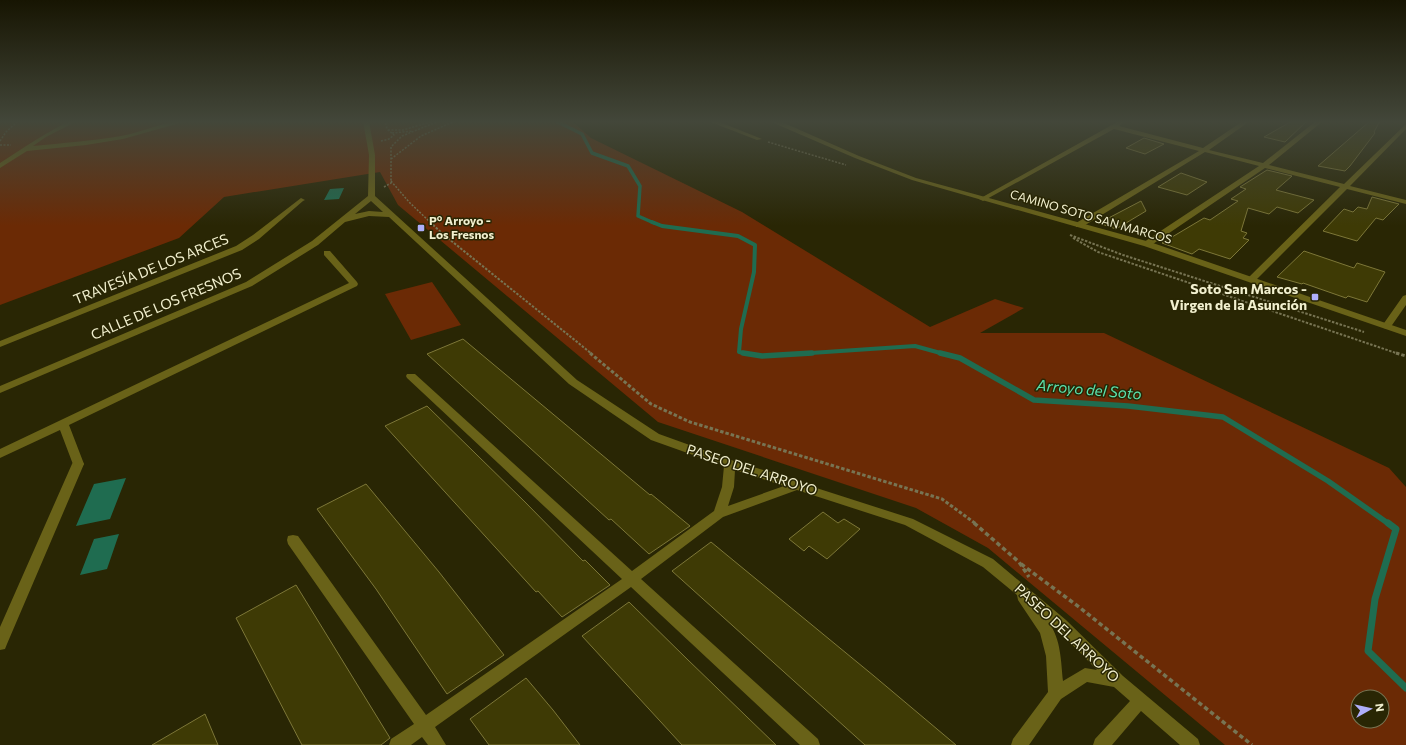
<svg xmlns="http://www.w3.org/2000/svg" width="1406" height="745" viewBox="0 0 1406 745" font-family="Commissioner,sans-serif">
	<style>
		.green { fill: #6b2a05; fill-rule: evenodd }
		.water { fill: #1f6c50 }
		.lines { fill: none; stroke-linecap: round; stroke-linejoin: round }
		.stream-far3 { stroke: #1f6c50; stroke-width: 3.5 }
		.stream-far2 { stroke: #1f6c50; stroke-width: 4 }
		.stream-far1 { stroke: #1f6c50; stroke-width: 5.5 }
		.stream { stroke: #1f6c50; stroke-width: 7 }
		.building { fill: #3e3a05; stroke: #7d7738 }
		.path-far3 { stroke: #777453; stroke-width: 1.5; stroke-dasharray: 2 1.5; stroke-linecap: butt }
		.path-far2 { stroke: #777453; stroke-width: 2; stroke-dasharray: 2.5 1.5; stroke-linecap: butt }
		.path-far1 { stroke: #777453; stroke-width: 3; stroke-dasharray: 3.5 2; stroke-linecap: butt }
		.path { stroke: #777453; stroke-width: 3.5; stroke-dasharray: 4.5 3; stroke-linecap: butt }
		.pedestrian { fill: #696218; fill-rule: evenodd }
		.minor { fill: #696218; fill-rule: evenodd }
		.tertiary { fill: #696218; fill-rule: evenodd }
		.poi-dot { fill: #afaefa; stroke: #292604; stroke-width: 1.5 }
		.labels { text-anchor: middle; stroke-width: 3; stroke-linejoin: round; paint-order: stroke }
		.far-street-label { font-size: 12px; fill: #f2f0cf; stroke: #292604 }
		.far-poi-label { font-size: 12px; font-weight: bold; fill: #f2f0cf; stroke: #292604; text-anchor: start }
		.street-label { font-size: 14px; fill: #f2f0cf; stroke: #292604 }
		.poi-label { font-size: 14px; font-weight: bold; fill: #f2f0cf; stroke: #292604; text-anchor: end }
		.water-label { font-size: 15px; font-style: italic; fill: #5be2ad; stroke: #292604 }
	</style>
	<rect width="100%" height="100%" fill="#292604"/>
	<path class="green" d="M 0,121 L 572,121 L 591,138 L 742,212 L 930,327 L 995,299 L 1024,308 L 980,333 L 1104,333 L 1389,468 L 1406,487 L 1406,745 L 1225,745 L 988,548 L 916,508 L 658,422 L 398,205 L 380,172 L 224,197 L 179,238 L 0,305 ZM 1358,697 L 1382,697 L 1382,721 L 1358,721 Z
		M 432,282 L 461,325 L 411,340 L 385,294 Z"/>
	<path class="water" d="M 344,188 L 339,199 L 324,200 L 330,189 Z
		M 126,478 L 110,519 L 76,526 L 94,484 Z
		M 119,534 L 107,569 L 80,575 L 94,539 Z"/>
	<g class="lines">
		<path class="stream-far3" d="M 556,121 L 582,134 L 592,153 L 628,166 L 640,186 L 638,216 L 654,223"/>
		<path class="stream-far2" d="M 652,222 L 662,226 L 738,236 L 755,245 L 754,272 L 741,329 L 739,352 L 749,354
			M 796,354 L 915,346 L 944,354"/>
		<path class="stream-far1" d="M 743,353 L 762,356 L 812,353
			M 940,353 L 960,358 L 1034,400 L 1128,406 L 1223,417 L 1328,481 L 1389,524"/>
		<path class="stream" d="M 1388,523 L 1396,529 L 1375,599 L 1368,651 L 1406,688"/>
	</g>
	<path class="building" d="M 1292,121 L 1307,121 L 1285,142 L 1264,137 Z
		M 1370,121 L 1380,121 L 1374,132 L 1375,133 L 1350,166 L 1345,171 L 1318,166 Z
		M 1144,138 L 1164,144 L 1145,154 L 1126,148 Z
		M 1267,170 L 1292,176 L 1276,190 L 1314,200 L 1298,213 L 1277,207 L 1269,214 L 1248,208 L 1241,231 L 1247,233 L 1243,238 L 1249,240 L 1230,259 L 1199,249 L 1192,254 L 1162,243 L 1204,218 L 1210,220 L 1238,201 L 1231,199 L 1246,189 L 1240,187 Z
		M 1181,173 L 1207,182 L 1187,195 L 1158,187 Z
		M 1372,197 L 1399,204 L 1383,220 L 1376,218 L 1357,241 L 1323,231 L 1344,209 L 1353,212 L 1358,207 L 1367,209 Z
		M 1141,201 L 1146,211 L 1116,229 L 1099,223 Z
		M 1304,251 L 1354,268 L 1357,263 L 1385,272 L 1367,302 L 1348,296 L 1346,298 L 1303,283 L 1302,284 L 1277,277 Z
		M 463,339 L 650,495 L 651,494 L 690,526 L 649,554 L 611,519 L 609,520 L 427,354 Z
		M 427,406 L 525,502 L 583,561 L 585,560 L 610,585 L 562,617 L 538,591 L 536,592 L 385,426 Z
		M 366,484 L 439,572 L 504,655 L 447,694 L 376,589 L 317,509 Z
		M 823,512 L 838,523 L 844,519 L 860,529 L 827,559 L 809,546 L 804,551 L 789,539 Z
		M 711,542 L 874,676 L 956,745 L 865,745 L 672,571 Z
		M 296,585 L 390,738 L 381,745 L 302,745 L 236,618 Z
		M 629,602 L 687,659 L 776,745 L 682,745 L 582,636 Z
		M 526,678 L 553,710 L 580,745 L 489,745 L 470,719 Z
		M 205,714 L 218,745 L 152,745 Z"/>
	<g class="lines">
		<path class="path-far3" d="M 388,130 L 403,130 L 433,121
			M 392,133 L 413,131
			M 0,141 L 6,132 L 18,121
			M 381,141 L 389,139 L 394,135 L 387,129 L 385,121
			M 768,142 L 846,165
			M 0,145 L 11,145
			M 391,159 L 421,136 L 455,121
			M 391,181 L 409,202 L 431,223
			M 384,187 L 391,183 L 391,147 L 402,136 L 439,121"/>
		<path class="path-far2" d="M 430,222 L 444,235 L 592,354
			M 1070,235 L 1123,255 L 1364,332
			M 1073,238 L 1098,252 L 1399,354"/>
		<path class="path-far1" d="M 590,353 L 651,404 L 690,422 L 942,499 L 976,524
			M 1396,353 L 1406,356"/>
		<path class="path" d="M 974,523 L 1019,562 L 1029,577
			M 1021,564 L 1079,607 L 1252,745"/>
		<path class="pedestrian" d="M 78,460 L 82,461 L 84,464 L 7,644 L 5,649 L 0,650 L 0,627 L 72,464 L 74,461 Z"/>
		<path class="minor" d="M 69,121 L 77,121 L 46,137 L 33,146 C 62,143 92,141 121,136 C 143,132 164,121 187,121 L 123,139 L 86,145 L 27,151 L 0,168 L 0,163 C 23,148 44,134 69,121 Z
			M 363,121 L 369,121 L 375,155 L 375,196 L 577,380 L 659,434 L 734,461 L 803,482 L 804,484 L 913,519 L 993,559 L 1066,620 L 1123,676 L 1198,739 L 1200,745 L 1180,745 L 1141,711 L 1112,745 L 1093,745 L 1095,739 L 1130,701 L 1114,687 L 1087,682 L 1061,699 L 1029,745 L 1011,745 L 1013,739 L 1048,692 L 1046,656 L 1040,633 L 1018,600 L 1017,595 L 983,567 L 905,525 L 797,490 L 723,517 L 641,579 L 818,739 L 820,745 L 800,745 L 631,587 L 435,727 L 446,745 L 428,745 L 422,737 L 411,745 L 389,745 L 391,739 L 414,724 L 288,544 L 287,540 L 288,536 L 293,535 L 298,536 L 426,715 L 622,579 L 407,378 L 406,376 L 407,374 L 415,374 L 632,571 L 714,511 L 722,487 L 724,466 L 651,440 L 569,384 L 389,217 L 369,216 L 345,222 L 318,245 L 252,286 L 0,393 L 0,386 L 246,282 L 312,241 L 368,196 L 369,155 ZM 371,201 L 383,212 L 369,211 L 355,214 ZM 735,470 L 784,486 L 728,506 L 734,487 ZM 1049,623 L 1056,628 L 1097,670 L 1085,668 L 1063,681 C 1061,662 1061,639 1049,623 Z
			M 708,121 L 717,121 L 762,139 L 757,140 Z
			M 1119,121 L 1127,121 L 1119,126 L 1203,148 L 1243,121 L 1250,121 L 1209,150 L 1263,163 L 1316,121 L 1323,121 L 1269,165 L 1344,184 L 1406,124 L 1406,129 L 1350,186 L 1406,200 L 1406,204 L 1347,189 L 1255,281 L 1252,282 L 1248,279 L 1249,277 L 1340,187 L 1265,168 L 1150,246 L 1144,246 L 1144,242 L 1259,166 L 1205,152 L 1082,227 L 1076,227 L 1076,223 L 1199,151 L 1114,129 L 985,200 L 983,201 L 979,199 Z
			M 301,198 L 305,200 L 303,201 L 259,239 L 242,250 L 0,347 L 0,341 L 236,246 L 253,235 Z
			M 324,251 L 330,251 L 357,282 L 358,284 L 357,286 L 69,425 L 84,464 L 82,467 L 74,467 L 60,430 L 0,458 L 0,449 L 349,283 L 324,255 Z
			M 1406,295 L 1406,305 L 1390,328 L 1387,329 L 1384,328 L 1382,326 L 1403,296 Z"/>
		<path class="tertiary" d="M 769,121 L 784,123 L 859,156 L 916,178 L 1150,242 L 1406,330 L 1406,336 L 1144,246 L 912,180 L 855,158 Z"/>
	</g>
	<linearGradient id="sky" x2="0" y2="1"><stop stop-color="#171502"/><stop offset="0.54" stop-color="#43473a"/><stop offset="1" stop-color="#43473a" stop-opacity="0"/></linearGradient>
	<rect width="1406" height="226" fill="url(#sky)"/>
	<g class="poi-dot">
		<rect x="417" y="224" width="8" height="8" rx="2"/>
		<rect x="1311" y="293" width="8" height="8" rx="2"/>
	</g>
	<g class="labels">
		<g class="far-street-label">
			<text transform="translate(1091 217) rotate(16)" y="4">CAMINO SOTO SAN MARCOS</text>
		</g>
		<g class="far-poi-label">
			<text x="429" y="225">Pº Arroyo -<tspan x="429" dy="14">Los Fresnos</tspan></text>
		</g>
		<g class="street-label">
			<text transform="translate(151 269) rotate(-22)" y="5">TRAVESÍA DE LOS ARCES</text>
			<text transform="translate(166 304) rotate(-23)" y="5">CALLE DE LOS FRESNOS</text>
			<text transform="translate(752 470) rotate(18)" y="5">PASEO DEL ARROYO</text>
			<text transform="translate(1067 633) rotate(43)" y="5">PASEO DEL ARROYO</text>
		</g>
		<g class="poi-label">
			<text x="1307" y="294">Soto San Marcos -<tspan x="1307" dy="16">Virgen de la Asunción</tspan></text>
		</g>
		<g class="water-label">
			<text transform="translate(1089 390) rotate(5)" y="5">Arroyo del Soto</text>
		</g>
	</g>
	<g transform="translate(1370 709) rotate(82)"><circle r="19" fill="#292604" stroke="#797755"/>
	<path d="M0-3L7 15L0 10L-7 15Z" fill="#afaefa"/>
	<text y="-6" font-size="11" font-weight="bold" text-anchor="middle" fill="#f2f0cf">N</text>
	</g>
</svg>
